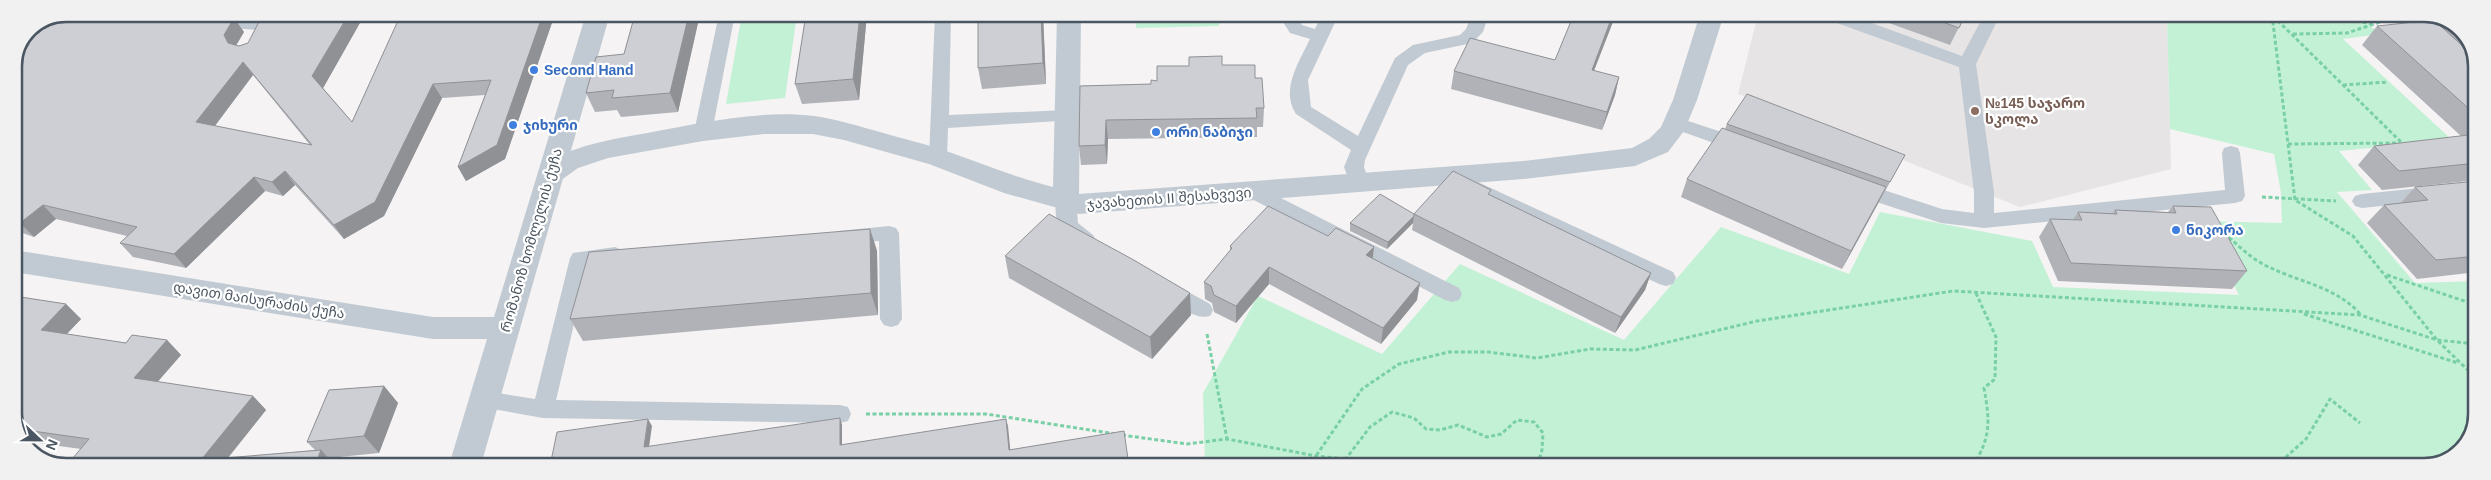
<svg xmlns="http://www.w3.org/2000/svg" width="2491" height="480" viewBox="0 0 2491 480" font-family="Arial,'Noto Sans Georgian',sans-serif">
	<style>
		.education { fill: #e6e4e5 }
		.green { fill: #c3f1d5 }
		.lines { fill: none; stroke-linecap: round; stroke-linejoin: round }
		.path { stroke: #7ad0a6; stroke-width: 3; stroke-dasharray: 4 2.5; stroke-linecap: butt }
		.service { fill: #c1cad2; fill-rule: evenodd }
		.minor { fill: #c1cad2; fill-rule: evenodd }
		.tertiary { fill: #c1cad2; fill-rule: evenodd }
		.wall { fill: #b0b2b7; fill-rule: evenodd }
		.shaded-wall { fill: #909195 }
		.building { fill: #cdcfd5; stroke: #909195; fill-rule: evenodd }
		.shop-dot { fill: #3f7fe0; stroke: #fff; stroke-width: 2 }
		.education-dot { fill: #8d6e63; stroke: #fff; stroke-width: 2 }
		.labels { text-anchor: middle; stroke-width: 4.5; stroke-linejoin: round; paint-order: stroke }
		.shop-label { font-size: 14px; font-weight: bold; fill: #366cbe; stroke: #fff; text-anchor: start }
		.education-label { font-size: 14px; font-weight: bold; fill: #785e54; stroke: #fff; text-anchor: start }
		.street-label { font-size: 14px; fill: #4a5661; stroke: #fff }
		.rim { fill: none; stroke: #4a5661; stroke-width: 2.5 }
	</style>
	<rect width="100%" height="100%" fill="#f5f3f3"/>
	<path class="education" d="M 1758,14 L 2167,15 L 2171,169 L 2020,207 L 1738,94 Z"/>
	<path class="green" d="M 742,14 L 797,14 L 785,98 L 726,104 Z
		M 1136,14 L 1219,14 L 1219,26 L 1136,28 Z
		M 2167,15 L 2358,15 L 2380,34 L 2343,39 L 2465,152 L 2390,146 L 2339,151 L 2372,190 L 2337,192 L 2415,283 L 2477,281 L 2476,424 L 2459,453 L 2425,466 L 1205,466 L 1203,393 L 1258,296 L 1382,354 L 1460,264 L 1624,340 L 1721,227 L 1849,274 L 1880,212 L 2032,241 L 2053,287 L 2239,295 L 2202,224 L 2197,221 L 2282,223 L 2281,193 L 2274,154 L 2170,129 Z"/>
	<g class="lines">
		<path class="path" d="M 2272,15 L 2295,200 L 2353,236 L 2437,340 L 2476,378
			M 2273,16 L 2402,143
			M 2324,16 L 2374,24
			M 2293,34 L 2347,33 L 2380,22
			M 2343,85 L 2388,82
			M 2288,144 L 2400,143
			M 2262,197 L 2336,201
			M 2224,233 C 2239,246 2252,260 2271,268 C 2300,282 2338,288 2360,314
			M 2387,275 L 2476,305
			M 2304,314 L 2458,363
			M 1207,334 L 1227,439
			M 866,414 L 986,414 L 1116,434
			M 1122,435 L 1187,444 L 1227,439 L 1316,456 L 1413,466
			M 1345,460 L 1370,427 L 1392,412 L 1414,418 L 1426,429 L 1440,430 L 1458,425 L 1487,437 L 1501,434 L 1517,420 L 1534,422 L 1543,433 L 1542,450 L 1537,466
			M 1309,466 L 1362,389 L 1399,364 L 1449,352 L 1488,352 L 1537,358 L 1590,349 L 1635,350 L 1757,321 L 1953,291 L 2360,315 L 2437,340 L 2476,344
			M 1973,466 C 1991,437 1990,421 1984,388 L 1995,379 L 1996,337 L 1975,291
			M 2276,466 L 2306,439 L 2330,399 L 2360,423"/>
		<path class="service" d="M 719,14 L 735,14 L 712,132 L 710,137 L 703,138 L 696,137 L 694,132 Z
			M 935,14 L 951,14 L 949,115 L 1067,110 L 1073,112 L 1076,116 L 1073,120 L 948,128 L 947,158 L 945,163 L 938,165 L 931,163 L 929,158 Z
			M 1278,14 L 1295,14 L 1302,25 L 1315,29 L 1322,14 L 1339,14 L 1308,80 L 1311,107 L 1358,136 L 1395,58 L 1413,45 L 1460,35 L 1466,29 L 1472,14 L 1489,14 L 1483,32 L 1472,43 L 1425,53 L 1408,65 L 1365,160 L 1364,167 L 1369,183 L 1366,188 L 1359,190 L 1352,188 L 1344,167 L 1351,150 L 1296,114 C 1280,90 1299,62 1310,39 L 1290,33 Z
			M 1821,14 L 1847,14 L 1962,56 L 1984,15 L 2000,15 L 1976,64 L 1994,192 L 1994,213 L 2225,190 L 2222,153 L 2224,148 L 2231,146 L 2238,148 L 2240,153 L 2245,196 L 2242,201 L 2235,203 L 1984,228 L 1941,223 L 1849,193 L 1846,188 L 1849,183 L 1856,181 L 1942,209 L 1974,213 L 1974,192 L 1959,67 L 1823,18 Z
			M 2395,15 L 2413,15 L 2440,40 L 2437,44 L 2425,44 Z
			M 1676,117 L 1749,141 L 1751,146 L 1749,151 L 1742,153 L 1669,127 L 1667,123 L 1669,119 Z
			M 1467,177 L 1673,272 L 1676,278 L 1673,284 L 1666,286 L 1659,284 L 1460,189 L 1457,184 L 1460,179 Z
			M 2477,182 L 2477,196 L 2362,208 L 2355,206 L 2352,201 L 2355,196 L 2362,194 Z
			M 1255,185 L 1459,288 L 1462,294 L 1459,300 L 1452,302 L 1445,300 L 1248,197 L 1245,192 L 1248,187 Z
			M 1066,194 L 1073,196 L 1076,201 L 1078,223 L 1093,235 L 1096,240 L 1093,245 C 1068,253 1047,217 1059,196 Z
			M 889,226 L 896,228 L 899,233 L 902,319 L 898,325 L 891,327 L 884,325 L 880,319 L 879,241 L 846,243 L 839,241 L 836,236 L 839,231 Z
			M 615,247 L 622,250 L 625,255 L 622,260 L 588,265 L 556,400 L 840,405 L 848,407 L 851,414 L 848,421 L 840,423 L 543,418 L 476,406 L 473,400 L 476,394 L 484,391 L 535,399 L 570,258 L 573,253 Z
			M 1167,280 L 1210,304 L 1213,310 L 1210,316 C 1194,321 1174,302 1160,294 L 1157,288 L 1160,282 Z"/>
		<path class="minor" d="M 198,14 L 262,16 L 270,18 L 274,23 L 270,28 L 262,30 L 191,26 L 187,21 L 191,16 Z
			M 1057,14 L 1081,14 L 1079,194 L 1523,161 L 1632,148 L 1649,139 L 1661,127 L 1673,100 L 1700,14 L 1724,14 L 1697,100 L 1684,131 L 1668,152 L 1635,166 L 1523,179 L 1079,214 L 1004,193 L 929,164 L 844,140 L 813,134 L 764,134 L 703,141 L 608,158 L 578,168 L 560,181 L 551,183 L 542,181 L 538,174 C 552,150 604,141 630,136 C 689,126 753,109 814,116 C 836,119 858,126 880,132 C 903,139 927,144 949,152 C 984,164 1017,178 1053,187 Z"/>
		<path class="tertiary" d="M 586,14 L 610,14 L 481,465 L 449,465 L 487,339 L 433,339 L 14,272 L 14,250 L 433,317 L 494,317 Z"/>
	</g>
	<path class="wall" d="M 263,14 L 365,14 L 323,88 L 352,122 L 401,14 L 555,14 L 505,159 L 466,181 L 458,167 L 485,95 L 442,98 L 384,216 L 344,239 L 295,185 L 283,196 L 265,191 L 186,268 L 133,257 L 120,243 L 127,236 L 56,219 L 34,237 L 14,230 L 14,66 L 36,34 L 234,18 L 244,32 L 236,45 L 239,46 L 248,43 ZM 253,75 L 310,145 L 215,126 Z
		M 635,14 L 700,14 L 678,112 L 621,117 L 617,110 L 595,112 L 586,93 L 624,54 Z
		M 806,14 L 867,14 L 859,100 L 802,104 L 795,84 Z
		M 978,14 L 1043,14 L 1046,84 L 982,89 L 978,68 Z
		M 1416,14 L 1436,14 L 1434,19 Z
		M 1574,14 L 1616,14 L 1594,71 L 1619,77 L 1615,95 L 1602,130 L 1451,89 L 1454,71 L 1555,60 Z
		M 1864,14 L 1965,15 L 1950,45 Z
		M 2422,15 L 2435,15 L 2462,29 L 2477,59 L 2477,180 L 2382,190 L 2358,165 L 2374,146 L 2461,136 L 2362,45 L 2377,26 L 2429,21 Z
		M 1222,65 L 1255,78 L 1264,108 L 1263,127 L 1257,127 L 1257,137 L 1108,139 L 1107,164 L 1081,165 L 1079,146 L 1080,86 L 1151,84 L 1157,81 Z
		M 1727,124 L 1905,155 L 1842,269 L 1681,197 L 1687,179 L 1725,129 Z
		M 2477,181 L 2477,272 L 2417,279 L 2367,223 L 2384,205 L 2401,203 L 2415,187 Z
		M 1490,196 L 1651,273 L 1645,290 L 1615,333 L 1412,230 L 1413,223 L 1387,249 L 1350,231 L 1350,223 L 1414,214 Z
		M 2173,206 L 2247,271 L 2232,289 L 2058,281 L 2039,237 L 2050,219 L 2073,220 L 2078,212 L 2112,214 L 2115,210 L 2168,212 Z
		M 870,229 L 877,251 L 878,315 L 583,341 L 570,319 Z
		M 1230,246 L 1373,259 L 1417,300 L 1381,344 L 1269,284 L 1236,323 L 1214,312 L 1212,303 L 1205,299 L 1204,282 L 1230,251 Z
		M 1005,256 L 1191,315 L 1152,359 L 1009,278 Z
		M 14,296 L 66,304 L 81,319 L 67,334 L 126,343 L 132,335 L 167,340 L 181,355 L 157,382 L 253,396 L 266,410 L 228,458 L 315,450 L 307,442 L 329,390 L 384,386 L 398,403 L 379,453 L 329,458 L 334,464 L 333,465 L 67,465 L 81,449 L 23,441 L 14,421 Z"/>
	<path class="shaded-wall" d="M 349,14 L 365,14 L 322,90 L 312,76 Z
		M 543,14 L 555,14 L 505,159 L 466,181 L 458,167 Z
		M 689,14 L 700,14 L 678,112 L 670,93 Z
		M 860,14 L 867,14 L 859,100 L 853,79 Z
		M 1041,14 L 1043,14 L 1046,84 L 1043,63 Z
		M 1613,14 L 1616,14 L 1587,88 L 1592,70 Z
		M 234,18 L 244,32 L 234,49 L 228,43 L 224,35 Z
		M 243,62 L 253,75 L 207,136 L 196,122 Z
		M 1619,77 L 1615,95 L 1602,130 L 1607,112 Z
		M 433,84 L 442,98 L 384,216 L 344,239 L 334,225 Z
		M 1106,120 L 1108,139 L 1107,164 L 1105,145 Z
		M 285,171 L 295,185 L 283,196 L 272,182 Z
		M 254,177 L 265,191 L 186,268 L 174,254 Z
		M 1886,187 L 1877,205 L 1842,269 L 1851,251 Z
		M 43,205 L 56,219 L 34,237 L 20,223 Z
		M 1414,216 L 1413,223 L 1387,249 L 1388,242 Z
		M 870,229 L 877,251 L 878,315 L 871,293 Z
		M 1374,247 L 1372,264 L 1366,255 Z
		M 1269,267 L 1269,284 L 1236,323 L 1236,306 Z
		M 1651,273 L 1645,290 L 1615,333 L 1621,317 Z
		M 1420,283 L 1417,300 L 1381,344 L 1383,328 Z
		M 1190,293 L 1191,315 L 1152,359 L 1150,337 Z
		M 66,304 L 81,319 L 57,344 L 41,330 Z
		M 167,340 L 181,355 L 148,393 L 134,378 Z
		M 384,386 L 398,403 L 379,453 L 364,436 Z
		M 253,396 L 266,410 L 222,465 L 201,460 Z
		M 840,418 L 842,425 L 842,452 L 840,445 Z
		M 648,419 L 652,426 L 648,454 L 644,447 Z
		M 1006,419 L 1008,426 L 1011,457 L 1009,450 Z
		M 321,450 L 334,464 L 333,465 L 315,465 Z"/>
	<path class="building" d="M 66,14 L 141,14 L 234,18 L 224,35 L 228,43 L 239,46 L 248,43 L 263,14 L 349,14 L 312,76 L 352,122 L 401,14 L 543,14 L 497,145 L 458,167 L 491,80 L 433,84 L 375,202 L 334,225 L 285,171 L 272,182 L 254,177 L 174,254 L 120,243 L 137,227 L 43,205 L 20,223 L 14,221 L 14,66 L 29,31 L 36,34 L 58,17 ZM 243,62 L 312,145 L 196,122 Z
		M 635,14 L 689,14 L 670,93 L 612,98 L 614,90 L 586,93 L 596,57 L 624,54 Z
		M 806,14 L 860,14 L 853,79 L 795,84 Z
		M 978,14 L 1041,14 L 1043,63 L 978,68 Z
		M 1574,14 L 1613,14 L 1592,70 L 1619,77 L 1607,112 L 1454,71 L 1470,38 L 1555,60 Z
		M 1921,14 L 1965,15 L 1959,28 Z
		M 2434,20 L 2477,59 L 2477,116 L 2377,26 Z
		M 1222,56 L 1222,65 L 1255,65 L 1255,78 L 1262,78 L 1264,108 L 1256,108 L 1257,118 L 1106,120 L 1105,145 L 1079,146 L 1080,86 L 1151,84 L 1151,80 L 1157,81 L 1157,66 L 1189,66 L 1189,57 Z
		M 1747,94 L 1905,155 L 1890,182 L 1727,124 Z
		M 1722,128 L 1886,187 L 1851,251 L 1687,179 Z
		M 2477,134 L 2477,163 L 2399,171 L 2374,146 Z
		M 1453,171 L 1491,190 L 1488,194 L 1651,273 L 1621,317 L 1414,214 Z
		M 2477,181 L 2477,256 L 2436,260 L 2384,205 L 2428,200 L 2415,187 Z
		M 1380,194 L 1414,214 L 1414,216 L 1388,242 L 1350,223 Z
		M 1268,206 L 1328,236 L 1336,228 L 1374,247 L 1366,255 L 1420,283 L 1383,328 L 1269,267 L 1236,306 L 1214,295 L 1211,286 L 1204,282 L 1232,248 L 1230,246 Z
		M 2173,206 L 2211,207 L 2247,271 L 2071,263 L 2050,219 L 2082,220 L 2078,212 L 2117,214 L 2115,210 L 2176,213 Z
		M 1049,214 L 1132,259 L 1190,293 L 1150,337 L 1005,256 Z
		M 870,229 L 871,293 L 570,319 L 589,252 Z
		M 14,296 L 66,304 L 41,330 L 126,343 L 132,335 L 167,340 L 134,378 L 253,396 L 201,460 L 321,450 L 315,465 L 67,465 L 89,439 L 18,429 L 14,421 Z
		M 384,386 L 364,436 L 307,442 L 329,390 Z
		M 840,418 L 840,445 L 1006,419 L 1009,450 L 1124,431 L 1129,466 L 550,466 L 557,432 L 648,419 L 644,447 Z"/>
	<g class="shop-dot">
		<circle cx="534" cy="70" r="5"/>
		<circle cx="513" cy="125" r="5"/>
		<circle cx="1156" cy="132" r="5"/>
		<circle cx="2176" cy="230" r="5"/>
	</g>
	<circle class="education-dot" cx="1975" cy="111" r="5"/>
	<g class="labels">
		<g class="shop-label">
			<text x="544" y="75">Second Hand</text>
			<text x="523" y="130">ჯიხური</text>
			<text x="1166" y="137">ორი ნაბიჯი</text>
			<text x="2186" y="235">ნიკორა</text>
		</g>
		<g class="education-label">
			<text x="1985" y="108">№145 საჯარო<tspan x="1985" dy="16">სკოლა</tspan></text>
		</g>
		<g class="street-label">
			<text transform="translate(1169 198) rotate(-4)" y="5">ჯავახეთის II შესახვევი</text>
			<text transform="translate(531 240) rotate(-74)" y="5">რომანოზ ხომლელის ქუჩა</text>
			<text transform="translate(259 300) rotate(9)" y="5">დავით მაისურაძის ქუჩა</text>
		</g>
	</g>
	<path d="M0 0H2491V480H0ZM66 22H2424A44 44 0 0 1 2468 66V414A44 44 0 0 1 2424 458H66A44 44 0 0 1 22 414V66A44 44 0 0 1 66 22Z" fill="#f1f1f2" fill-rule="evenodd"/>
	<path class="rim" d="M66 22H2424A44 44 0 0 1 2468 66V414A44 44 0 0 1 2424 458H66A44 44 0 0 1 22 414V66A44 44 0 0 1 66 22Z"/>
	<g transform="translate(40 440) rotate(112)" stroke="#ffffff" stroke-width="4" paint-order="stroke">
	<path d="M0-4L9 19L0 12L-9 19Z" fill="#4a5661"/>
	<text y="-8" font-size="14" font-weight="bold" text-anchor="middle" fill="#4a5661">N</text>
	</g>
</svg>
